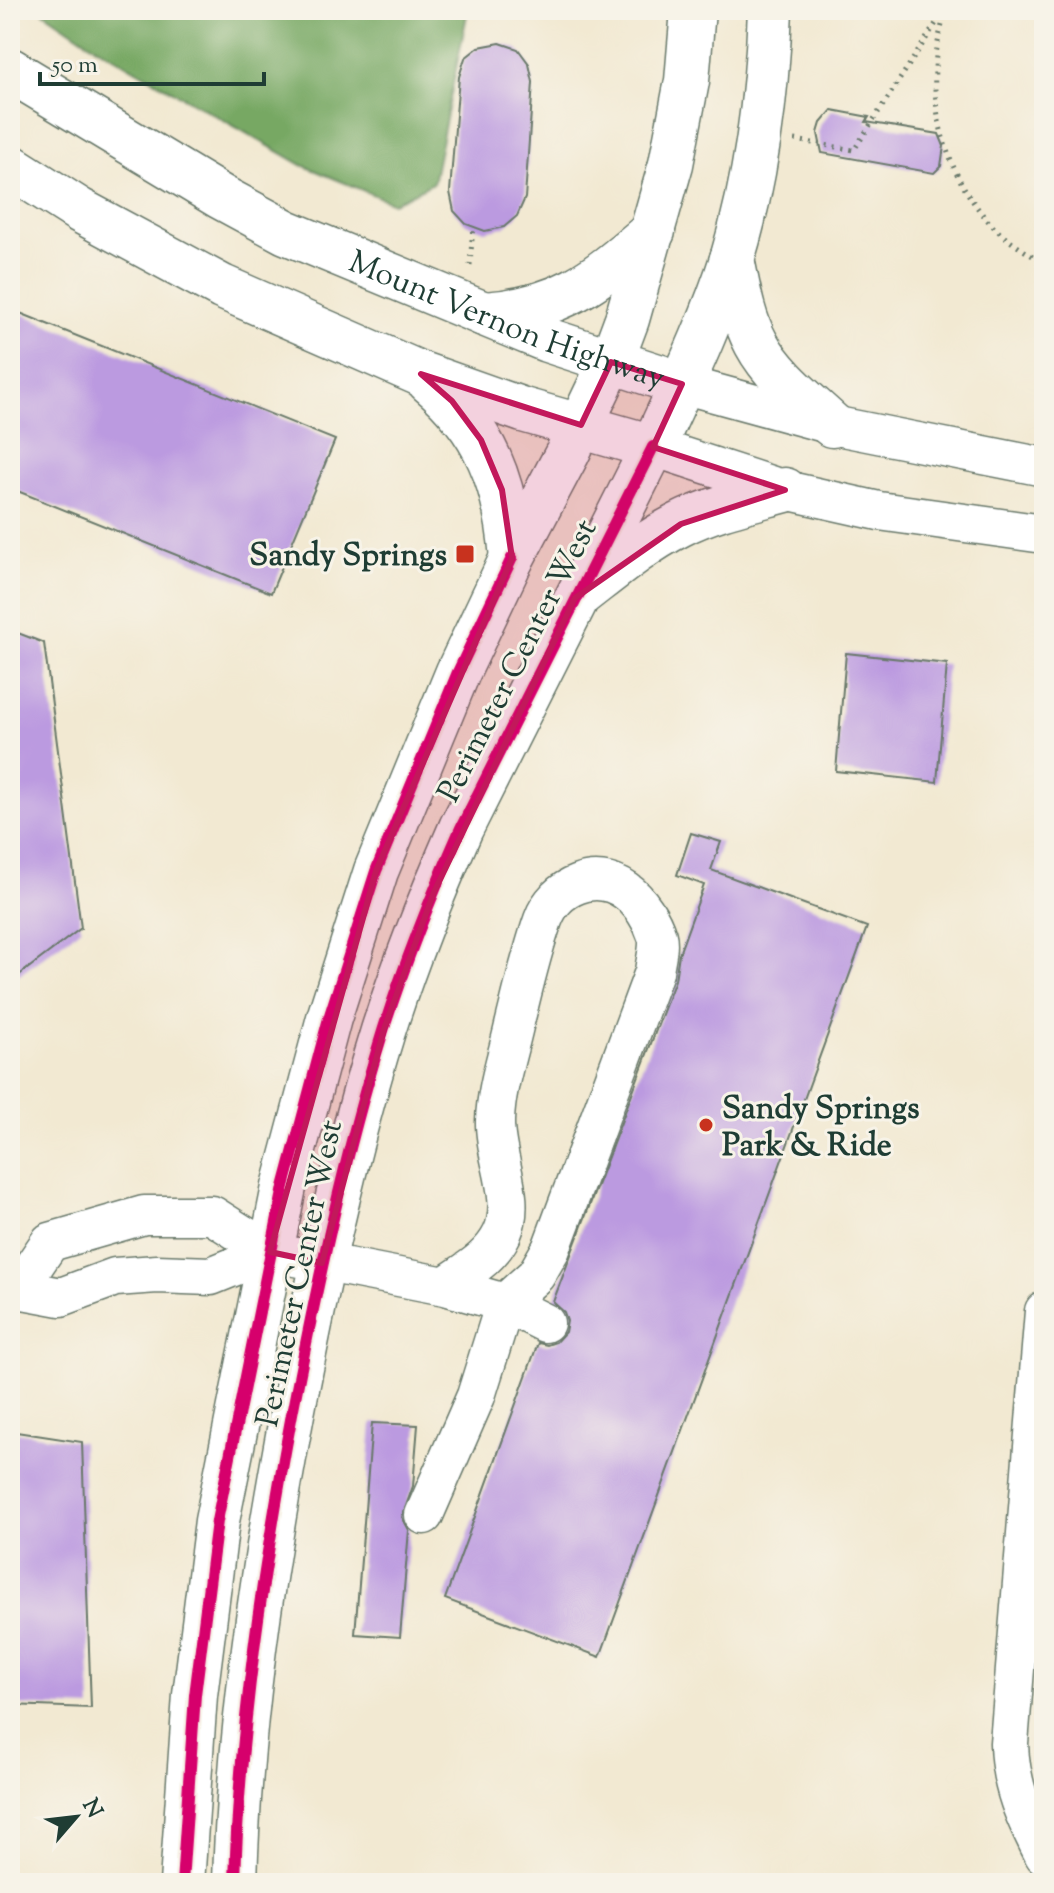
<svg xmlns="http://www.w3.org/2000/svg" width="1054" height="1893" viewBox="0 0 1054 1893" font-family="'Sorts Mill Goudy',serif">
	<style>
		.forest { fill: #77a863; stroke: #4b724c; stroke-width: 2 }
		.building { fill: #bb9ae0 }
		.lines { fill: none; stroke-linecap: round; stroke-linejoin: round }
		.minor-casing { stroke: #69796b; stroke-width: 41 }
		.major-casing { stroke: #69796b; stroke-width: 47 }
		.path { stroke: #69796b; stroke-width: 5; stroke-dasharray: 2 6; stroke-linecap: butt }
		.minor { stroke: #fff; stroke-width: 38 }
		.major { stroke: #fff; stroke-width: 44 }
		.cycleway-casing { stroke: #f7f3e8; stroke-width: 17 }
		.cycleway { stroke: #d6006c; stroke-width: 12 }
		.marked { fill: #c2185b; fill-opacity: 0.2; stroke: #c2185b; stroke-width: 6; stroke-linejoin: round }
		.poi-dot { fill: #c8321e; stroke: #f7f3e8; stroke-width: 3 }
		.labels { text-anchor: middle; stroke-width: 6; stroke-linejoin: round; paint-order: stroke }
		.street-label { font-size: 32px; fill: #1f3d34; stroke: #f7f3e8 }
		.poi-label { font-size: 32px; font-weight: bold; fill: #1f3d34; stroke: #f7f3e8; text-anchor: end }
	</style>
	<rect width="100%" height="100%" fill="#f7f3e8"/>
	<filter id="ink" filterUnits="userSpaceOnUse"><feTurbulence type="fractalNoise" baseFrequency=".0125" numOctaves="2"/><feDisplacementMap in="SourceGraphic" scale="16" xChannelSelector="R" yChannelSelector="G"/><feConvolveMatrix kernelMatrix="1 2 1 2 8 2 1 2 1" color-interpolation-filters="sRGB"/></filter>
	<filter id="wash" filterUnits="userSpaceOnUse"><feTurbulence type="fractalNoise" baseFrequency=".006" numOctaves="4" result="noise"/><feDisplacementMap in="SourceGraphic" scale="32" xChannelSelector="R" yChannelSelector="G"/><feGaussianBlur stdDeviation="1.8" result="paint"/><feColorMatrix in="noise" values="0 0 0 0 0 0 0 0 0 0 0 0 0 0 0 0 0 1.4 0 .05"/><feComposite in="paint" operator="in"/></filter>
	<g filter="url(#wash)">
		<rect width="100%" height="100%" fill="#f2e9d2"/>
		<path class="forest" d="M 41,10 L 468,10 L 433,183 L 393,203 L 302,165 L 91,44 Z"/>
		<g id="blocks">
			<path class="building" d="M 500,43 L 518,49 L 529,64 L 533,82 L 525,198 L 517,216 L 504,227 L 485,231 L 466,224 L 454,211 L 450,192 L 459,77 L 465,58 L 479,47 Z
				M 832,110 L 869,117 L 866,122 L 939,134 L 944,146 L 941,166 L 934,173 L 822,153 L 818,133 L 821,123 Z
				M 10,309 L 335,440 L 271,593 L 10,488 Z
				M 10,630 L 44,643 L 81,928 L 10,982 Z
				M 846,653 L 947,664 L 937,782 L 836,771 Z
				M 691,833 L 721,842 L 711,870 L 867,927 L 600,1657 L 445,1599 L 538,1343 L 547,1345 L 556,1342 L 565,1332 L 567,1321 L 564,1312 L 553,1302 L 675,980 L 679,954 L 704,885 L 677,875 Z
				M 372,1423 L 418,1425 L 413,1486 L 402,1517 L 409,1530 L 400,1637 L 355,1634 Z
				M 10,1431 L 82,1442 L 91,1708 L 10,1705 Z"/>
		</g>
	</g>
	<g filter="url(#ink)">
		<use href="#blocks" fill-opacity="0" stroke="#69796b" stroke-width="2"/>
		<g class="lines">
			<defs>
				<path id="minor" d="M 682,384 L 832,425 L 1044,467
					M 653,447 L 785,490 L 879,511 L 1044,534
					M 18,1289 L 50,1242 L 144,1215 L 212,1215 L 270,1252
					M 10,1292 L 18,1289 L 61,1297 L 115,1277 L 157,1274 L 211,1276 L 270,1252 L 445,1286 L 505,1303 L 545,1323
					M 1044,1311 L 1009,1743 C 1010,1786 1025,1818 1044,1855
					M 424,1515 L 476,1396 L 505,1303 L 536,1275 L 551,1249 L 654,972 C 655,961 660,946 657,936 C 652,920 640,901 626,891 C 595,869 555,886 543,920 C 531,954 523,990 514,1026 C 507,1057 496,1088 495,1121 C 494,1158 518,1198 502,1234 C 490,1259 466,1271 445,1286"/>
				<g id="major">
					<path id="s1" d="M 10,70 L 221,197 L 286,232 L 547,340 L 682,384"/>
					<path d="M 10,166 L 79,210 L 222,287 L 421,374 L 523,410 L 653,447"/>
					<path d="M 732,259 C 738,287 742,317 756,343 C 773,375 805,400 832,425"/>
					<path d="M 484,314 C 563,309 595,280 653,231"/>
					<path d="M 429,381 C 486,429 506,484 512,558"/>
					<path d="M 583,592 C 614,568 644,543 679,525 C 712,508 749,500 785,490"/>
					<path d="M 182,1883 L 195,1695 L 217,1521 L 284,1187 L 329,1018 L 376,871 L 458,672 L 512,558 L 567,454 L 611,362 L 627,319 L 671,164 L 687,81 L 693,10"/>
					<path d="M 235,1883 C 239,1726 263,1569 292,1414 C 317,1285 344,1157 383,1031 C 405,962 432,894 461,828 L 653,447 C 681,386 713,320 733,256 C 757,176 767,93 770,10"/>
				</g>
			</defs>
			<use href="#minor" class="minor-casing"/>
			<use href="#major" class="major-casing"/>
			<path class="path" d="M 947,10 C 920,81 939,167 990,223 C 1005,240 1025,251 1044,263
				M 795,140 L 854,150 L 944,11
				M 470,265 L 473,227"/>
			<use href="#minor" class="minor"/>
			<use href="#major" class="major"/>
			<defs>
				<path id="cycleway" d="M 182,1883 L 195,1695 L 217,1521 L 284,1187 L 329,1018 L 376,871 L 458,672 L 512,558
					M 235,1883 C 239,1726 263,1569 292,1414 C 317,1285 344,1157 383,1031 C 405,962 432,894 461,828 L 653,447"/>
			</defs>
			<use href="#cycleway" class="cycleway-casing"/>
			<use href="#cycleway" class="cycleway"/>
		</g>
	</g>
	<path class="marked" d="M 611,362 L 682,384 L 653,447 L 785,490 L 681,524 L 575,598 L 434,892 L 384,1029 L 322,1263 L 270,1252 L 376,871 L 512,558 L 502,490 L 481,440 L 452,401 L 421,374 L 581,425 Z"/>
	<g class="poi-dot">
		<rect x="455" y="544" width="20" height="20" rx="4"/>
		<circle cx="706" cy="1125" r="8"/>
	</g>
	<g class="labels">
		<g class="street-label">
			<text dy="11" stroke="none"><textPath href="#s1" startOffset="558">Mount Vernon Highway</textPath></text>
			<text transform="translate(516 660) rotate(-63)" y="11">Perimeter Center West</text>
			<text transform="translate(298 1273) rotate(-78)" y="11">Perimeter Center West</text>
		</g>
		<g class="poi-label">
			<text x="447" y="565">Sandy Springs</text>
			<text x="722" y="1118" text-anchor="start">Sandy Springs<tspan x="722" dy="37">Park &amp; Ride</tspan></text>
		</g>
	</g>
	<rect width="1054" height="1893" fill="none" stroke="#f7f3e8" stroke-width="40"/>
	<g transform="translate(76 1817) rotate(62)" stroke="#f7f3e8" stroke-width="6" paint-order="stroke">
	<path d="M0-6L14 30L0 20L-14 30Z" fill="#1f3d34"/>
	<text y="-12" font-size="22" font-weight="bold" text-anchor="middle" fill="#1f3d34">N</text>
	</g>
	<path d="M40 72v12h224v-12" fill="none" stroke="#1f3d34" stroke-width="4"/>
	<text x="52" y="72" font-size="24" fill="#1f3d34" stroke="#f7f3e8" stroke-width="6" paint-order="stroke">50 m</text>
</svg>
